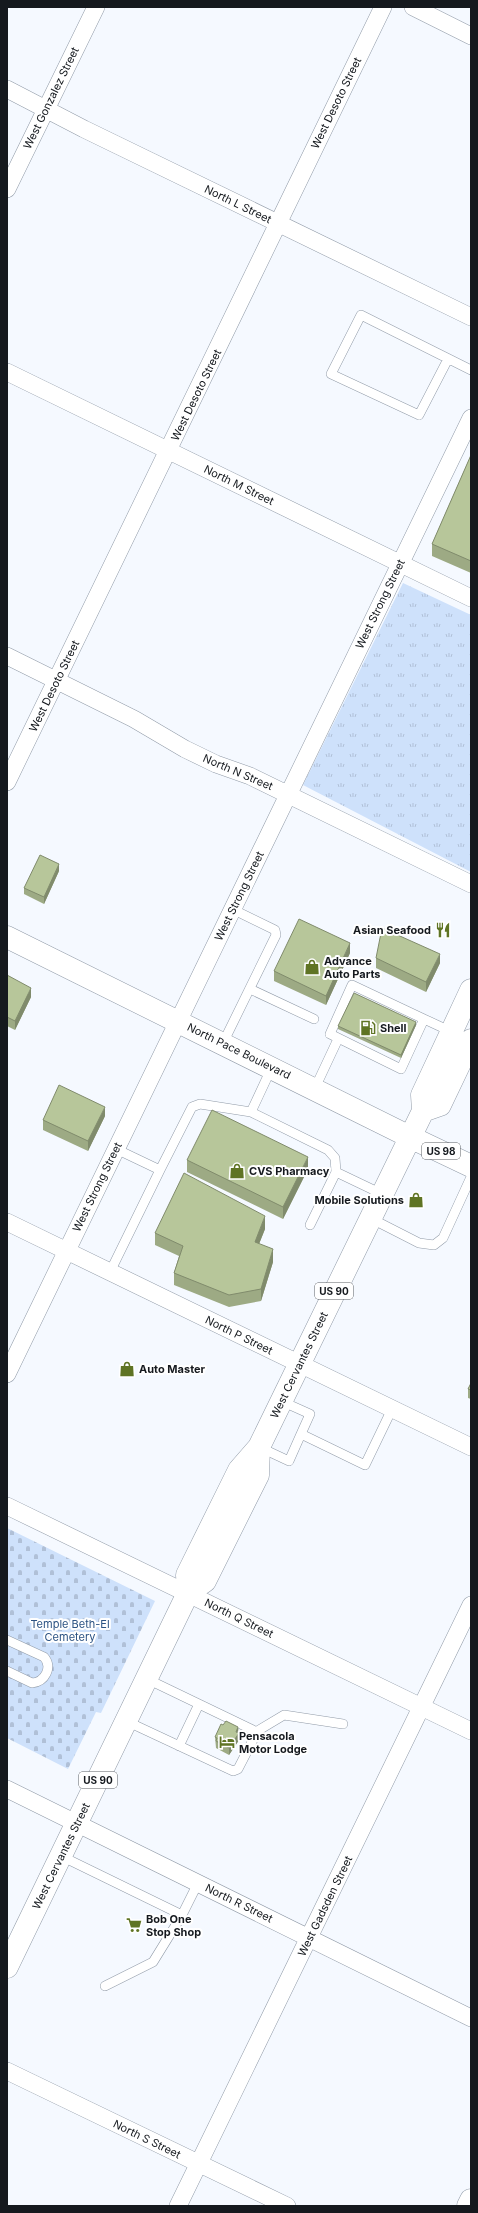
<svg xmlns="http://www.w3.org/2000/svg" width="478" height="2213" viewBox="0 0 478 2213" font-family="Inter,sans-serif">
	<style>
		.grass { fill: url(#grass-tufts) }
		.cemetery { fill: url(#cemetery-stones) }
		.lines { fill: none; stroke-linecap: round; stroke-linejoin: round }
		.service-casing { stroke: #919ba8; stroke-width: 10 }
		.minor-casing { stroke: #919ba8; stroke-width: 18 }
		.tertiary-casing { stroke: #919ba8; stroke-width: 23 }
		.secondary-casing { stroke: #919ba8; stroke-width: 23 }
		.primary-casing { stroke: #919ba8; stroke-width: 23 }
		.service { stroke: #fff; stroke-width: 9 }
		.minor { stroke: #fff; stroke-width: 17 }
		.tertiary { stroke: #fff; stroke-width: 22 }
		.secondary { stroke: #fff; stroke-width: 22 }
		.primary { stroke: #fff; stroke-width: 22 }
		.wall { fill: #9daa84 }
		.shaded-wall { fill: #808b6c }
		.building { fill: #b7c69a; stroke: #808b6c }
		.labels { text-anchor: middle; stroke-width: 4; stroke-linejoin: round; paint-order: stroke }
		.shield { fill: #fff; stroke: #5b5e62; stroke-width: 1 }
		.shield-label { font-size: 10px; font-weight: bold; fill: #15191e }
		.street-label { font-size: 11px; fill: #15191e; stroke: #fff }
		.poi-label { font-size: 11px; font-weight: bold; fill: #15191e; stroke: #fff; text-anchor: start }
		.park-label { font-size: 11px; fill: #2c5383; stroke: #fff }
	</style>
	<defs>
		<pattern id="grass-tufts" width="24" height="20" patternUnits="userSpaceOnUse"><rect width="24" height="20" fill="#cee1fb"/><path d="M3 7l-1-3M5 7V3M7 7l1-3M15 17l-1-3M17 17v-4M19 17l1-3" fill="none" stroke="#b0c0d7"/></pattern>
		<pattern id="cemetery-stones" width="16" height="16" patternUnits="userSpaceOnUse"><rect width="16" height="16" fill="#cee1fb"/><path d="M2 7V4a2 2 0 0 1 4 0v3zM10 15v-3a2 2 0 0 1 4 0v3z" fill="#b0c0d7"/></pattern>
	</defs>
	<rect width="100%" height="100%" fill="#f5f9ff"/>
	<path class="grass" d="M 403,583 L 471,615 L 471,872 L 303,785 Z"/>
	<path class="cemetery" d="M 7,1528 L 155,1601 L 101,1713 L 96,1712 L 68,1769 L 7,1738 Z"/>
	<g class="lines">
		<defs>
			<path id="service" d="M 448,359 L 419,415 L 331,374 L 361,315 L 471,370
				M 352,985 L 424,1019 L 401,1069 L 330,1034 Z
				M 250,989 L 314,1019
				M 424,1019 L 452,1032
				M 223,1043 L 276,935 L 275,930 L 232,909
				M 315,1088 L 338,1039
				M 251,1112 L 328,1150 L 335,1158 L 336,1172 L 382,1194
				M 160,1170 L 192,1107 L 200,1104 L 251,1112 L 272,1067
				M 370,1218 L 419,1243 L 434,1245 L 443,1238 L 471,1177
				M 310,1225 L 336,1172
				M 110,1272 L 160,1170 L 116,1149
				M 281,1401 L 310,1414 L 301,1434
				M 259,1447 L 289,1461 L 301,1434 L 365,1465 L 392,1409
				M 7,1640 L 44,1657 C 53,1667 45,1682 32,1683 L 7,1671
				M 126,1721 L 233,1771 L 238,1769 L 255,1736 L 253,1730 L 147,1679
				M 254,1733 L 284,1715 L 343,1724
				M 179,1746 L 199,1704
				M 61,1856 L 182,1915
				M 105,1986 L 153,1962 L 182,1915 L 198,1883"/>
			<path id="minor" d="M 413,7 L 471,36
				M 7,89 L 84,129 L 471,317
				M 7,189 L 96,7
				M 7,372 L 471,598
				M 7,656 L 134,719 L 185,749 L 216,764 L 250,776 L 471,884
				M 7,782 L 383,7
				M 7,1222 L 471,1447
				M 7,1374 L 471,418
				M 7,1506 L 471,1731
				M 7,1789 L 471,2018
				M 7,2071 L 287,2206
				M 178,2206 L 471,1605"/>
			<path id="tertiary" d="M 468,2206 L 471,2200"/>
			<path id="secondary" d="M 7,937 L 410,1137"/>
			<path id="primary" d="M 423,1111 L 440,1105 L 471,1040
				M 410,1137 L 471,1166
				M 188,1593 L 205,1581 L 258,1475 L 259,1447
				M 7,1967 L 188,1593 L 187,1575 L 239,1470 L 259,1447 L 423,1111 L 422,1095 L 471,990"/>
		</defs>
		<use href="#service" class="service-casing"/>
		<use href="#minor" class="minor-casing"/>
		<use href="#tertiary" class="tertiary-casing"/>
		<use href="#secondary" class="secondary-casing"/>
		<use href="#primary" class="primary-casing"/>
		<use href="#service" class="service"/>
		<use href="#minor" class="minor"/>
		<use href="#tertiary" class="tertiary"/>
		<use href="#secondary" class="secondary"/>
		<use href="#primary" class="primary"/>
	</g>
	<path class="wall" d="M 471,455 L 471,573 L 432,556 L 432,544 Z
		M 59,871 L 44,904 L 24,894 L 24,888 Z
		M 350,953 L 326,1005 L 274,981 L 274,971 Z
		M 376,958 L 440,963 L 426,992 L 376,968 Z
		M 7,975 L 31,997 L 15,1030 L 7,1026 Z
		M 416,1025 L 401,1058 L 338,1029 L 338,1026 Z
		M 105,1116 L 88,1151 L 43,1130 L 43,1120 Z
		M 187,1160 L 308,1169 L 283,1219 L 187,1172 Z
		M 265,1229 L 259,1244 L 273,1262 L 261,1301 L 229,1307 L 174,1285 L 174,1273 L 179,1256 L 155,1245 L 155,1233 Z
		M 471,1383 L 471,1399 L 468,1398 L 468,1389 Z
		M 238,1727 L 239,1740 L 229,1755 L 216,1748 L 215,1737 Z"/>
	<path class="shaded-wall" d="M 59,864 L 59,871 L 44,904 L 44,897 Z
		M 350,943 L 350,953 L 326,1005 L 326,996 Z
		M 440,954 L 440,963 L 426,992 L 426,982 Z
		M 31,988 L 31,997 L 15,1030 L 15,1021 Z
		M 416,1022 L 416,1025 L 401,1058 L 401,1055 Z
		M 105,1107 L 105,1116 L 88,1151 L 88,1141 Z
		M 308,1157 L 308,1169 L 283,1219 L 283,1207 Z
		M 265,1216 L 265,1229 L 255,1254 L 255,1242 Z
		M 273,1249 L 273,1262 L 261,1301 L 261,1289 Z
		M 238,1727 L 239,1740 L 229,1755 L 229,1748 Z"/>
	<path class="building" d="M 471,455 L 471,561 L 432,544 Z
		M 40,855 L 59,864 L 44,897 L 24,888 Z
		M 299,919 L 350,943 L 326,996 L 274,971 Z
		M 382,928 L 440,954 L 426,982 L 376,958 Z
		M 7,975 L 31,988 L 15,1021 L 7,1017 Z
		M 354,993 L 416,1022 L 401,1055 L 338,1026 Z
		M 59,1085 L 105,1107 L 88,1141 L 43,1120 Z
		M 212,1110 L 308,1157 L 283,1207 L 187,1160 Z
		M 184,1173 L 265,1216 L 255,1242 L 273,1249 L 261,1289 L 229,1295 L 174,1273 L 183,1246 L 155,1233 Z
		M 471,1383 L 471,1390 L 468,1389 Z
		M 226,1721 L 238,1727 L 236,1732 L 239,1733 L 229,1748 L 216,1741 L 217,1738 L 215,1737 L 221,1724 L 223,1725 Z"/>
	<defs>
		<symbol id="restaurant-bare" viewBox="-9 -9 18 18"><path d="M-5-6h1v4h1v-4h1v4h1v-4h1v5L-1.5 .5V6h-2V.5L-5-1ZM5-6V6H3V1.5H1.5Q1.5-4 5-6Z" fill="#5f7424" stroke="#fff" stroke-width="2.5" paint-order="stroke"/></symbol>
		<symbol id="shop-bare" viewBox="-9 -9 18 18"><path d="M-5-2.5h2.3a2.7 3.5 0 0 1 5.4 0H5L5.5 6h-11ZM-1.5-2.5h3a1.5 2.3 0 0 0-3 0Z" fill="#5f7424" stroke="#fff" stroke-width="2.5" paint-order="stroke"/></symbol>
		<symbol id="fuel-bare" viewBox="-9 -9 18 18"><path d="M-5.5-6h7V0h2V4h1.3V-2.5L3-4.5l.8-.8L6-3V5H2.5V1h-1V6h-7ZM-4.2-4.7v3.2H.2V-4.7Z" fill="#5f7424" stroke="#fff" stroke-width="2.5" paint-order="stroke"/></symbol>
		<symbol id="hotel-bare" viewBox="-9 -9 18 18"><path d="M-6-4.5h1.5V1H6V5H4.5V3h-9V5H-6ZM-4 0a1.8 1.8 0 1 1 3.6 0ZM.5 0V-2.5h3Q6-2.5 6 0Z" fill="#5f7424" stroke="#fff" stroke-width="2.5" paint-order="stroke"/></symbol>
		<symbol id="supermarket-bare" viewBox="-9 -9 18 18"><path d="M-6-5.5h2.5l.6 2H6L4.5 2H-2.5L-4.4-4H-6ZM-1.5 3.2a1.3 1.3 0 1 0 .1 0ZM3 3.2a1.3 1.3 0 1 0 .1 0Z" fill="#5f7424" stroke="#fff" stroke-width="2.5" paint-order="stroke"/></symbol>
	</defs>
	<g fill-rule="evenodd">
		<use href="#restaurant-bare" x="432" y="919" width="22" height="22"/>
		<use href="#shop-bare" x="301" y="956" width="22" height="22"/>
		<use href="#fuel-bare" x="357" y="1017" width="22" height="22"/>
		<use href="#shop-bare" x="226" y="1160" width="22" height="22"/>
		<use href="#shop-bare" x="405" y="1189" width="22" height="22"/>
		<use href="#shop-bare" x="116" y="1358" width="22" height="22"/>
		<use href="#hotel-bare" x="216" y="1731" width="22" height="22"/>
		<use href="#supermarket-bare" x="123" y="1914" width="22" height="22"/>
	</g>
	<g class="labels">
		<g class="shield">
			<rect x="422" y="1143" width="38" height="16" rx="3"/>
			<rect x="315" y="1283" width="38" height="16" rx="3"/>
			<rect x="79" y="1772" width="38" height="16" rx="3"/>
		</g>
		<g class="shield-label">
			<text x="441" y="1155">US 98</text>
			<text x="334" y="1295">US 90</text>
			<text x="98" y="1784">US 90</text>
		</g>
		<g class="street-label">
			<text transform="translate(51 98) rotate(-64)" y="4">West Gonzalez Street</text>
			<text transform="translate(336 103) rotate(-64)" y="4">West Desoto Street</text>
			<text transform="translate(238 204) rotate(26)" y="4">North L Street</text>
			<text transform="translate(196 395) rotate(-64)" y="4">West Desoto Street</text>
			<text transform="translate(239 485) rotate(26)" y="4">North M Street</text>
			<text transform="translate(380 604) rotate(-64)" y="4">West Strong Street</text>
			<text transform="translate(54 686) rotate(-64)" y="4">West Desoto Street</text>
			<text transform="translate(238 772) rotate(23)" y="4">North N Street</text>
			<text transform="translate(239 896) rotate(-64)" y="4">West Strong Street</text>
			<text transform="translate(239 1051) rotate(26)" y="4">North Pace Boulevard</text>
			<text transform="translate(97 1187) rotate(-64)" y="4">West Strong Street</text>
			<text transform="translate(239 1335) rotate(26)" y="4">North P Street</text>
			<text transform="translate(299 1365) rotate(-64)" y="4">West Cervantes Street</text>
			<text transform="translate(239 1618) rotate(26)" y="4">North Q Street</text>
			<text transform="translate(61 1856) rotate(-64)" y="4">West Cervantes Street</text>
			<text transform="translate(239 1903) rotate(26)" y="4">North R Street</text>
			<text transform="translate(325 1906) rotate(-64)" y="4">West Gadsden Street</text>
			<text transform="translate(147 2139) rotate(26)" y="4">North S Street</text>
		</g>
		<g class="poi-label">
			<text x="431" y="934" text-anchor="end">Asian Seafood</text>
			<text x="324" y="965">Advance<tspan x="324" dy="13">Auto Parts</tspan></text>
			<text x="380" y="1032">Shell</text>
			<text x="249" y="1175">CVS Pharmacy</text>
			<text x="404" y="1204" text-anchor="end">Mobile Solutions</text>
			<text x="139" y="1373">Auto Master</text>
			<text x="239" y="1740">Pensacola<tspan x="239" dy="13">Motor Lodge</tspan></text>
			<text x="146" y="1923">Bob One<tspan x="146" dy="13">Stop Shop</tspan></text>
		</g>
		<g class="park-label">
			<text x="70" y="1628">Temple Beth-El<tspan x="70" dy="13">Cemetery</tspan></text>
		</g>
	</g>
	<rect width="478" height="2213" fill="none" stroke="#15191e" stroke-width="16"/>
</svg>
